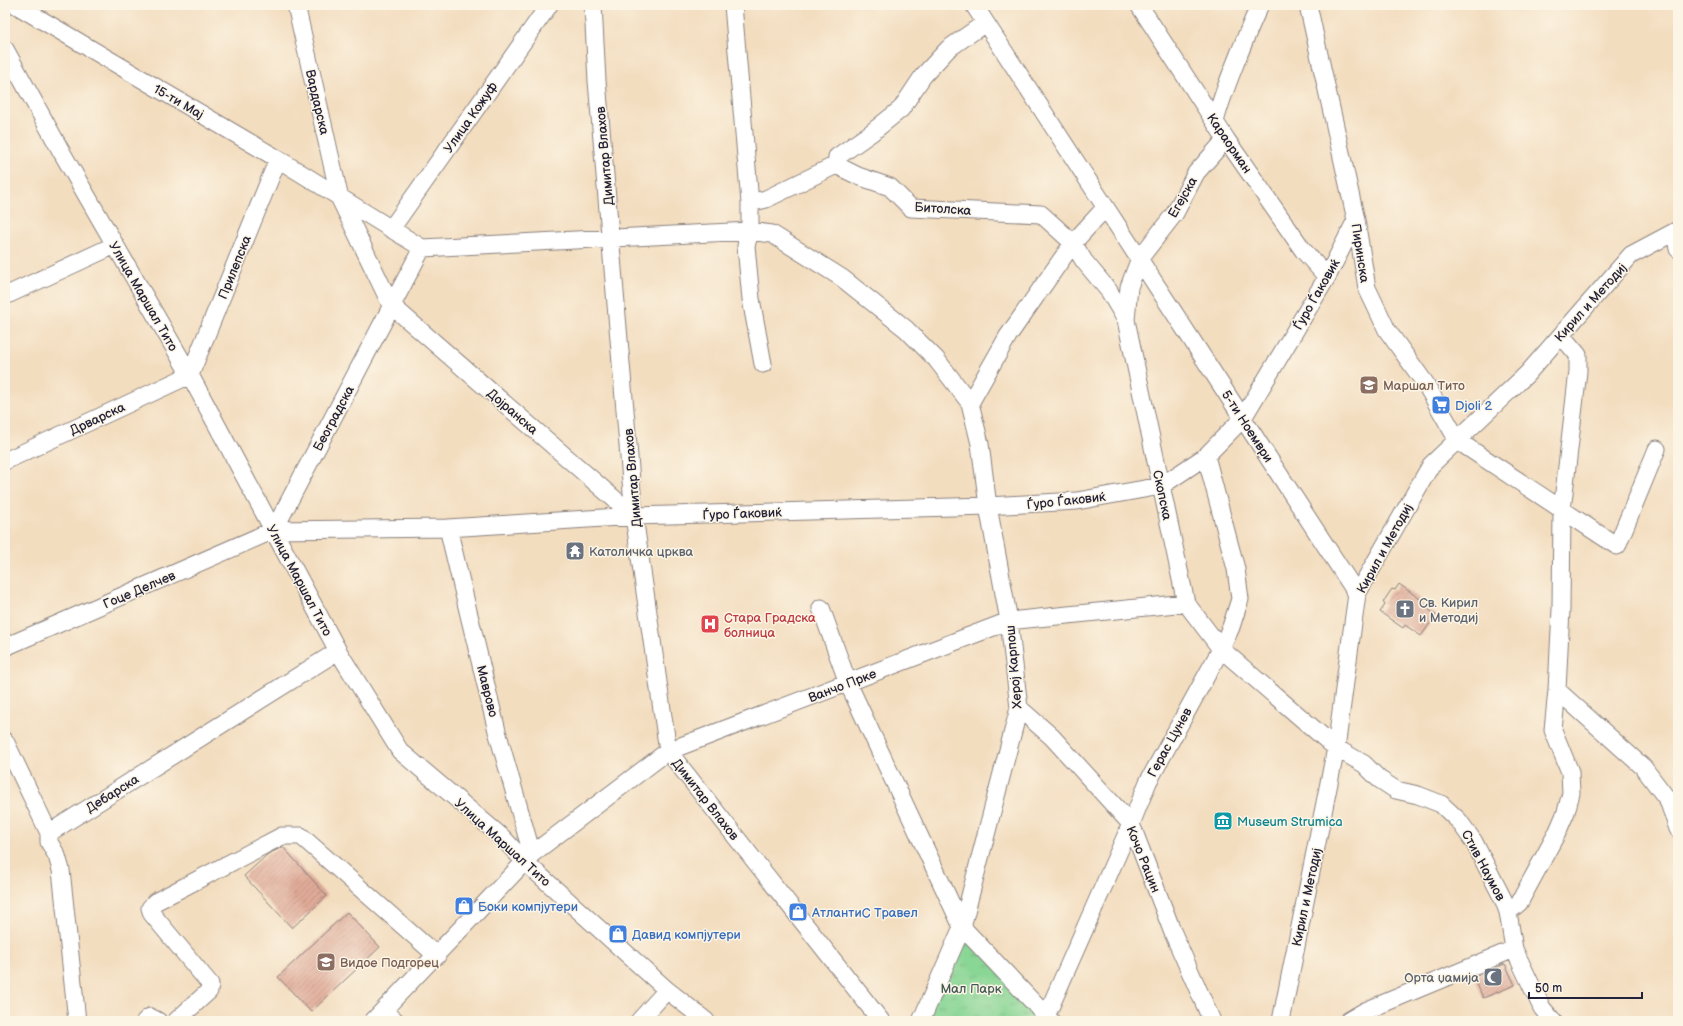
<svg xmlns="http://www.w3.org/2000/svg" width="1683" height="1026" viewBox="0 0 1683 1026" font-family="'Balsamiq Sans',sans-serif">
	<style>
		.park { fill: url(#park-tufts); stroke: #567c68 }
		.building { fill: url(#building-hatch) }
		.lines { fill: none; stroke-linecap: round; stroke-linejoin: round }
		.street-casing { stroke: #8a807d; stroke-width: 19 }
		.street { stroke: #fff; stroke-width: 17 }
		.labels { text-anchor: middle; stroke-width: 3; stroke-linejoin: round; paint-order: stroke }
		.street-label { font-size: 13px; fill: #22223b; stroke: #fcf5e5 }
		.education-label { font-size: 13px; fill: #785e54; stroke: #fcf5e5; text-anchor: start }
		.shop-label { font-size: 13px; fill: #366cbe; stroke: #fcf5e5; text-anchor: start }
		.worship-label { font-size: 13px; fill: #5b616d; stroke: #fcf5e5; text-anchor: start }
		.health-label { font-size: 13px; fill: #be3a42; stroke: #fcf5e5; text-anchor: start }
		.culture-label { font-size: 13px; fill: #0d838f; stroke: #fcf5e5; text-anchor: start }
		.park-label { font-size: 13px; fill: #415856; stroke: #fcf5e5 }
	</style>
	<defs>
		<pattern id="park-tufts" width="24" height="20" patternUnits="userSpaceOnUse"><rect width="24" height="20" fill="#89d695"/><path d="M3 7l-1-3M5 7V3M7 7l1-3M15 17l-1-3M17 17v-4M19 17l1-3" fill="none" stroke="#76b781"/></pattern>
		<pattern id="building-hatch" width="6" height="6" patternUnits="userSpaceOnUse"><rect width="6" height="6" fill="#e1ab98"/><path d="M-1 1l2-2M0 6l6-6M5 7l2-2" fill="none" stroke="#b68b7d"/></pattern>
	</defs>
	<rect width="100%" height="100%" fill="#fcf5e5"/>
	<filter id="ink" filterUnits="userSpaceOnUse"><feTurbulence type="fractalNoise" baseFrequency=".025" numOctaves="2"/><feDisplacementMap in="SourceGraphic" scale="8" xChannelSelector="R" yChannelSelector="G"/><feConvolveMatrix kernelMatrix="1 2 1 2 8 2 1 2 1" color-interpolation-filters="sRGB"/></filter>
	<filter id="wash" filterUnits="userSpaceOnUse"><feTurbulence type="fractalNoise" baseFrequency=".012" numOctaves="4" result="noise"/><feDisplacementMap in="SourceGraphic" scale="16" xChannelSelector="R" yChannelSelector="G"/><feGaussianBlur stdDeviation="0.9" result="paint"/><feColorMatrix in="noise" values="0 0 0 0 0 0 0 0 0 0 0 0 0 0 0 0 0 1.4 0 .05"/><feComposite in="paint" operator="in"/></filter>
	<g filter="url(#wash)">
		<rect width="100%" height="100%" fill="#f3ddbf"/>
		<path class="park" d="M 962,927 L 1036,1015 L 1034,1021 L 921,1021 Z"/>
		<g id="blocks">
			<path class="building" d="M 1399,584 L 1423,601 L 1421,604 L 1436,615 L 1421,636 L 1405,625 L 1403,628 L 1380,612 L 1385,605 L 1383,602 L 1392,589 L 1395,590 Z
				M 283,847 L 327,896 L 292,928 L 244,876 L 268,854 Z
				M 347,912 L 380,947 L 311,1012 L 278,977 Z
				M 1505,964 L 1515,985 L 1483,998 L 1474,977 Z"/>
		</g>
	</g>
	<g filter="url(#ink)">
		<use href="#blocks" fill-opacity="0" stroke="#8a807d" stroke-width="1"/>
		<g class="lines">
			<defs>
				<path id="street" d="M 16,5 L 278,159 L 422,248 L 274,530
					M 296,5 L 340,199 L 391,305 L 634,516
					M 593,5 L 597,81 L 634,516 L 668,751 L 881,1021
					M 733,5 L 750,203 L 750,231 L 746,246 L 751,299 L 763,364
					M 974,5 L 1357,594
					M 1139,5 L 1226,139 L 1303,250 L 1327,277
					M 1308,5 L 1356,220 L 1367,288 L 1387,330 L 1425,383 L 1458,441 L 1617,546 L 1657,449
					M 5,49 L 61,151 L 190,375 L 338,651 L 400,751 L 503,838 L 525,862 L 667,990 L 706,1021
					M 1215,122 C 1221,98 1230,77 1239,54 C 1246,37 1252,21 1260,5
					M 836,165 L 837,157 L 871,133 L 901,109 L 923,76 L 948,49 L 985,23
					M 750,203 L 766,199 L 836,165 L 858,176 L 890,187 L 911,208 L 1041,214 L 1073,243 L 1008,336 L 970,403
					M 1105,208 L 1073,243 L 1084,261 L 1109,291 L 1126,320 L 1186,603 L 1221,649 L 1336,748 L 1364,764 L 1379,779 L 1396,790 L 1418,795 L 1441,804 L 1459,821 L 1474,842 L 1504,901 L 1508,912 L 1514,949 L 1542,1008 L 1553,1021
					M 391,229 L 549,5
					M 1675,232 L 1678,249
					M 422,248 L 750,231 L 772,234 L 842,278 L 906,329 L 936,359 L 970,403 L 980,444 L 988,506 L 1009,621 L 1019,708 L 962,927 L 921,1021
					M 5,296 L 115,245
					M 1126,320 L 1129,287 L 1140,258 L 1175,213 L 1196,173 L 1226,139
					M 5,461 L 190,375 L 278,159
					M 448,528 L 497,731 L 532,854
					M 821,608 L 848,683 L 962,927 L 1051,1021
					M 5,647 L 274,530 L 448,528 L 634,516 L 988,506 L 1077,501 L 1161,486 L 1206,456 L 1243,418 L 1327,277 L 1356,220
					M 1557,690 L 1643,767 L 1668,800 L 1678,829
					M 1019,708 L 1052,737 L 1131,824 L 1173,933 L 1212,1021
					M 5,741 L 49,833
					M 1508,912 L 1519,903 L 1557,833 L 1566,812 L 1571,793 L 1570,772 L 1553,730 L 1557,690 L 1561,609 L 1562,510 L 1578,371 L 1578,355 L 1561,335
					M 384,1011 L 396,1021
					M 77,1021 L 61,870 L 57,856 L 49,842 L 49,833 L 338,651
					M 145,1021 L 150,1017 L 158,1021
					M 176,1021 L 209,991 L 210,984 L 152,914 L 150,908 L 155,902 L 282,836 L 301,836 L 437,956
					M 373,1021 L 532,854 L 668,751 L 1009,621 L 1186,603
					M 639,1021 L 667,990
					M 1044,1021 L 1131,824 L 1148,782 L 1221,649 L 1231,627 L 1240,599 L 1236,569 L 1206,456
					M 1281,1021 L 1336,748 L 1357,594 L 1431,465 L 1527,374 L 1631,255 L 1678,230
					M 1348,1021 L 1365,1011 L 1514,949"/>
			</defs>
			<use href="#street" class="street-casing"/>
			<use href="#street" class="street"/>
		</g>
	</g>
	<defs>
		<symbol id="school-square" viewBox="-11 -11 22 22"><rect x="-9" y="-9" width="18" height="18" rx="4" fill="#8d6e63" stroke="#fcf5e5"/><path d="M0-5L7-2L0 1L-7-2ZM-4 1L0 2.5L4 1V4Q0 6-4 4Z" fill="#fff"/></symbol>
		<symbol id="supermarket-square" viewBox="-11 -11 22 22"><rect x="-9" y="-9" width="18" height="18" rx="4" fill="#3f7fe0" stroke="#fcf5e5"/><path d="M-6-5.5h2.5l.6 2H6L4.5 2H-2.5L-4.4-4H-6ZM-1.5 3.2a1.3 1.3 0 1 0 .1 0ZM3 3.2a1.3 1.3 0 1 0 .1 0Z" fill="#fff"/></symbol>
		<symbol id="temple-square" viewBox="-11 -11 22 22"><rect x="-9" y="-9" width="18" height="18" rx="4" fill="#6b7280" stroke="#fcf5e5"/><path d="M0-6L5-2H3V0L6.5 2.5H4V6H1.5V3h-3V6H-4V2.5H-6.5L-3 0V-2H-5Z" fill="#fff"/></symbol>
		<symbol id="church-square" viewBox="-11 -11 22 22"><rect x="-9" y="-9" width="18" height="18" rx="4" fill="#6b7280" stroke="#fcf5e5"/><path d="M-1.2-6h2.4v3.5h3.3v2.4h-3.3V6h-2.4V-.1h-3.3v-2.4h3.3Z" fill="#fff"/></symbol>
		<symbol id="hospital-square" viewBox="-11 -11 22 22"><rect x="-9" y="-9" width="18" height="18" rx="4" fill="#e0444e" stroke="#fcf5e5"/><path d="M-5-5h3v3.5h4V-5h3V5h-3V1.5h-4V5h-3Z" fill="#fff"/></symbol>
		<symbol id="museum-square" viewBox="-11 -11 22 22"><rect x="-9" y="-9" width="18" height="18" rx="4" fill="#0f9aa8" stroke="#fcf5e5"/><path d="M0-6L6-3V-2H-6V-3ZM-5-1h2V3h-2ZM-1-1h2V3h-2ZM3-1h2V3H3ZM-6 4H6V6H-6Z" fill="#fff"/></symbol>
		<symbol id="shop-square" viewBox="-11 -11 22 22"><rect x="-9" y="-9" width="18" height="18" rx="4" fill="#3f7fe0" stroke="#fcf5e5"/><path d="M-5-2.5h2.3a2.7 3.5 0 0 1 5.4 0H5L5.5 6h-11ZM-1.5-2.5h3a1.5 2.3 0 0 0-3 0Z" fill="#fff"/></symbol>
		<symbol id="mosque-square" viewBox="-11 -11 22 22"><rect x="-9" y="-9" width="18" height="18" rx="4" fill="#6b7280" stroke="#fcf5e5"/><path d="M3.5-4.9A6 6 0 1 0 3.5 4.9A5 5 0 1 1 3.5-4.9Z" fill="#fff"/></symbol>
	</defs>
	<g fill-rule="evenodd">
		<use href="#school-square" x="1358" y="374" width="22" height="22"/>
		<use href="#supermarket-square" x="1430" y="394" width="22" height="22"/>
		<use href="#temple-square" x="564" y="540" width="22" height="22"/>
		<use href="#church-square" x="1394" y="598" width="22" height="22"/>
		<use href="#hospital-square" x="699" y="613" width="22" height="22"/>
		<use href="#museum-square" x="1212" y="810" width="22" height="22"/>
		<use href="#shop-square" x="453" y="895" width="22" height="22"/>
		<use href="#shop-square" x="787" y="901" width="22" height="22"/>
		<use href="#shop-square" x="607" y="923" width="22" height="22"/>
		<use href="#school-square" x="315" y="951" width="22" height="22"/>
		<use href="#mosque-square" x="1482" y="966" width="22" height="22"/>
	</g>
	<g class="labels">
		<g class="street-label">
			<text transform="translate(179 101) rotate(30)" y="5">15-ти Мај</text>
			<text transform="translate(318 102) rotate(77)" y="5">Вардарска</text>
			<text transform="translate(470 117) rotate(-55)" y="5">Улица Кожуф</text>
			<text transform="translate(1230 143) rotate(56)" y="5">Караорман</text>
			<text transform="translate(604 156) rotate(-95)" y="5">Димитар Влахов</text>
			<text transform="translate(1182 197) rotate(-60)" y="5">Егејска</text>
			<text transform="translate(943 208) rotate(4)" y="5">Битолска</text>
			<text transform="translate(1361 253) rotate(81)" y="5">Пиринска</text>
			<text transform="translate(234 267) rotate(-68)" y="5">Прилепска</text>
			<text transform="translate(1316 294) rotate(-60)" y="5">Ѓуро Ѓаковиќ</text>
			<text transform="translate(144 296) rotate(60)" y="5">Улица Маршал Тито</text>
			<text transform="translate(1590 302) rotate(-48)" y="5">Кирил и Методиј</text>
			<text transform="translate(513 411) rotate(41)" y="5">Дојранска</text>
			<text transform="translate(97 418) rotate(-25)" y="5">Дрварска</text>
			<text transform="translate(333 418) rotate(-62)" y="5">Београдска</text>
			<text transform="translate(1248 426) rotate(57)" y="5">5-ти Ноември</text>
			<text transform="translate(632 478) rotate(-95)" y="5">Димитар Влахов</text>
			<text transform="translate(1163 495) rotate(78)" y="5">Скопска</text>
			<text transform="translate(1066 500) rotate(-6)" y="5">Ѓуро Ѓаковиќ</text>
			<text transform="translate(742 513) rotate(-2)" y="5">Ѓуро Ѓаковиќ</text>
			<text transform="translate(1384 548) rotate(-61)" y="5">Кирил и Методиј</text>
			<text transform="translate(300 580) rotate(62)" y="5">Улица Маршал Тито</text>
			<text transform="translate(139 589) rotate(-23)" y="5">Гоце Делчев</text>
			<text transform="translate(1013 667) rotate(-95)" y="5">Херој Карпош</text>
			<text transform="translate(842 685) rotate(-21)" y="5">Ванчо Прке</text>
			<text transform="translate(488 691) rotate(76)" y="5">Маврово</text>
			<text transform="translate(1169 742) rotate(-61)" y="5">Герас Цунев</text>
			<text transform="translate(112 793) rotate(-32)" y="5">Дебарска</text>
			<text transform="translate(706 799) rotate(52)" y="5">Димитар Влахов</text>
			<text transform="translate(503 842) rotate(42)" y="5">Улица Маршал Тито</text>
			<text transform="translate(1144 859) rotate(68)" y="5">Кочо Рацин</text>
			<text transform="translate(1484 865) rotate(62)" y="5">Стив Наумов</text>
			<text transform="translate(1306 897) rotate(-78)" y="5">Кирил и Методиј</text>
		</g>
		<g class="education-label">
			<text x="1383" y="390">Маршал Тито</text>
			<text x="340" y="967">Видое Подгорец</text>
		</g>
		<g class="shop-label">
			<text x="1455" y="410">Djoli 2</text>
			<text x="478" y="911">Боки компјутери</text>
			<text x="812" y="917">АтлантиС Травел</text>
			<text x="632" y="939">Давид компјутери</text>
		</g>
		<g class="worship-label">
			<text x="589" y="556">Католичка црква</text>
			<text x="1419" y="607">Св. Кирил<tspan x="1419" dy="15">и Методиј</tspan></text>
			<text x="1479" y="982" text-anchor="end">Орта џамија</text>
		</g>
		<g class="health-label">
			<text x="724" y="622">Стара Градска<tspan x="724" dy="15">болница</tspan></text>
		</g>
		<g class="culture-label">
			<text x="1237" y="826">Museum Strumica</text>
		</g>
		<g class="park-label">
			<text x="971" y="993">Мал Парк</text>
		</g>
	</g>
	<rect width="1683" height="1026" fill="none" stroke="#fcf5e5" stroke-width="20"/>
	<path d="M1529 992v6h113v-6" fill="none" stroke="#22223b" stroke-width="2"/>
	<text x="1535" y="992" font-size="12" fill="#22223b" stroke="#fcf5e5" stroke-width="3" paint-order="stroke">50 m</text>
</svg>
